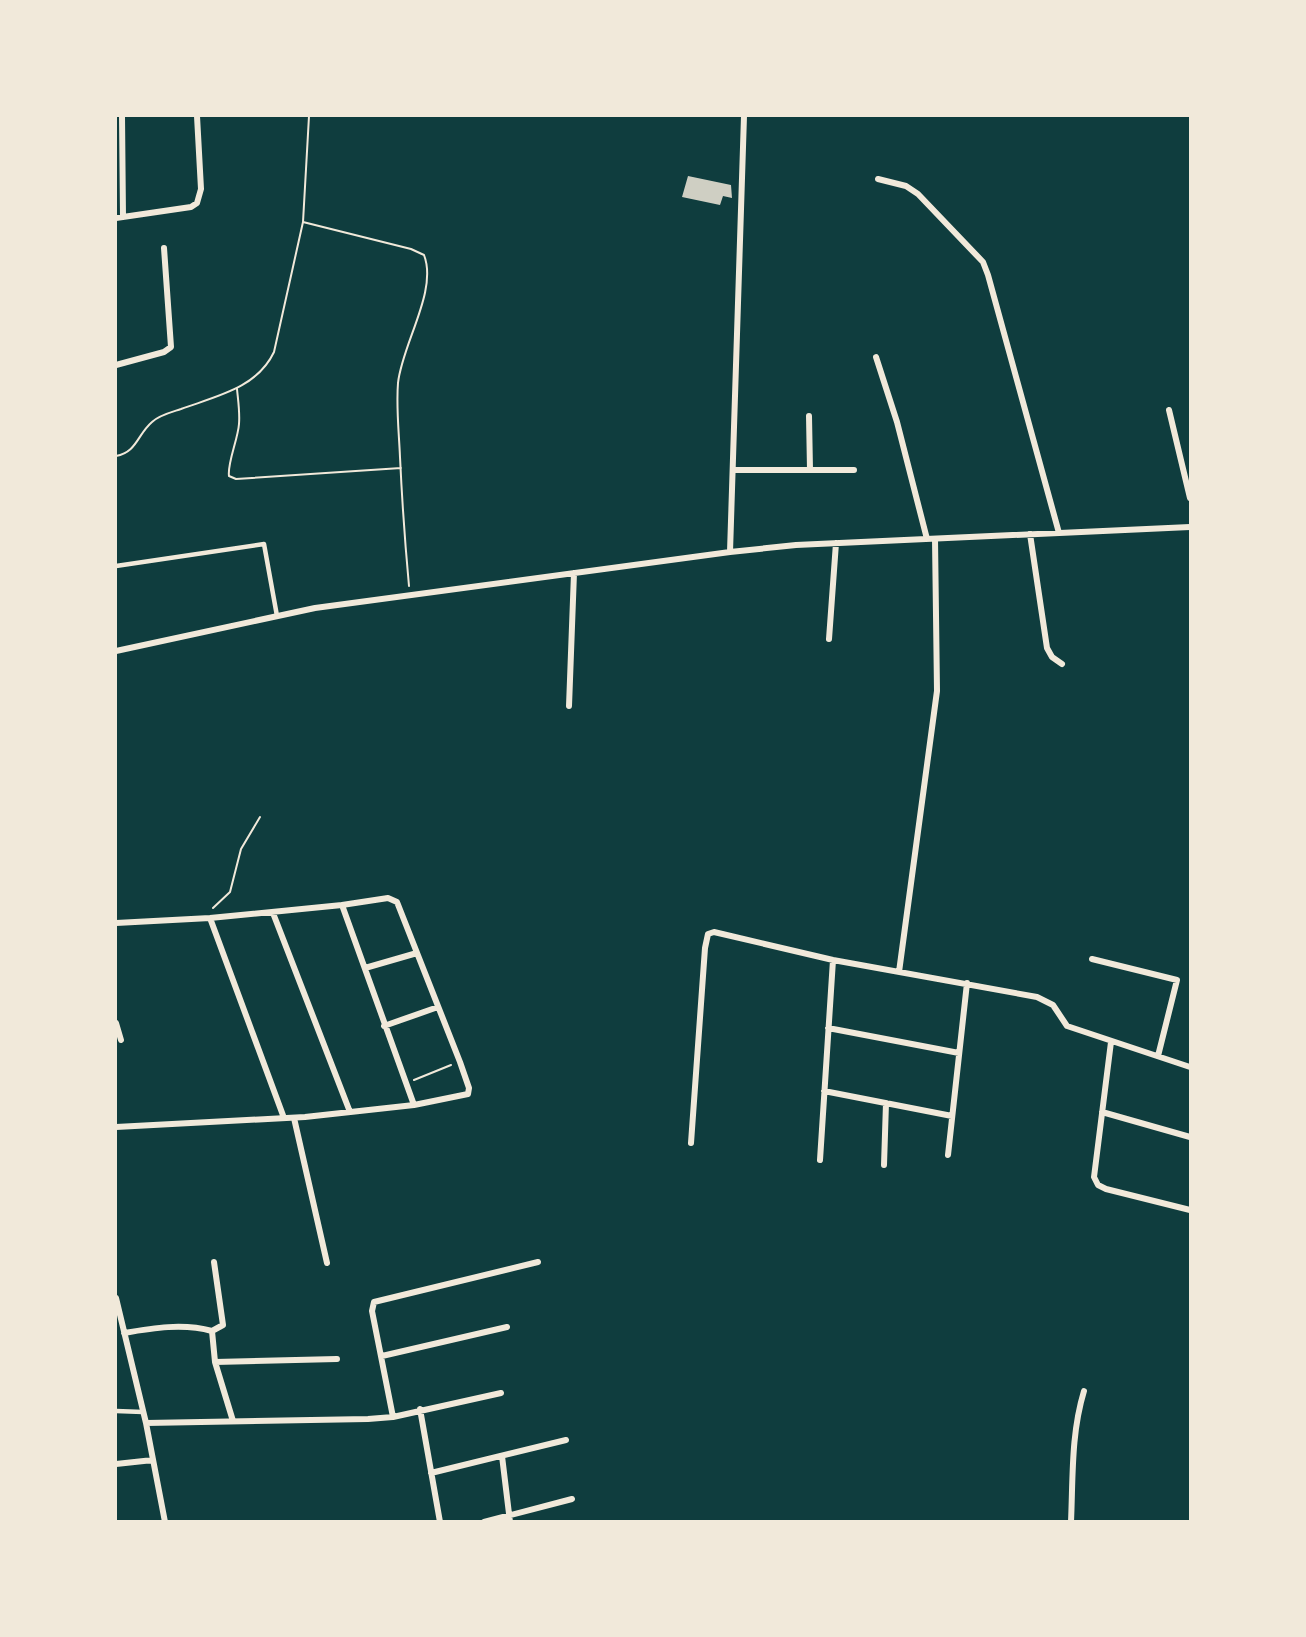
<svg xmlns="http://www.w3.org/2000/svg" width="1306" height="1637" viewBox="0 0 1306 1637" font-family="'Golos Text',sans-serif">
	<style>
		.building { fill: #cfcfc3 }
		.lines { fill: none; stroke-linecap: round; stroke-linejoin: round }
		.path { stroke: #f1e9da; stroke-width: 2 }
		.service { stroke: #f1e9da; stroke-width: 4.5 }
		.minor { stroke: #f1e9da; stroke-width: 6 }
	</style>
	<rect width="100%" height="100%" fill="#0f3d3e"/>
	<path class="building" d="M 688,176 L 731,185 L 732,198 L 723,196 L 720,205 L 682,197 Z"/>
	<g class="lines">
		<path class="path" d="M 303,222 L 411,249 L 424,255 C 438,291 402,344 398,383 C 396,407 399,433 400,457 C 402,500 405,543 409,586
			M 237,389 C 238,400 240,412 239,424 C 238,439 227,464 229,476 L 236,479 L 401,468
			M 116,456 C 137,452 137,435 152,422 C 159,415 172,412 181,409 C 217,396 257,388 274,352 L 303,222 L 309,116
			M 213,908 L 230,892 L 241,849 L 260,817
			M 414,1080 L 451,1065"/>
		<path class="service" d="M 116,566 L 264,544 L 277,616
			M 116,1411 L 143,1412"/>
		<path class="minor" d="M 122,116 L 123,217
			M 878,179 L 906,186 L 918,194 L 983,262 L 988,275 L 1059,533
			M 116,218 L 191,207 L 197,203 L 201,189 L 197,116
			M 876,357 L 897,422 L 927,539
			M 116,365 L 164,352 L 171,347 L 164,248
			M 1169,410 L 1190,498
			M 809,416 L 810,470
			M 733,470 L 854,470
			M 1030,534 L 1047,648 L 1052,657 L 1062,664
			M 730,552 L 744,116
			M 829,639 L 836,543
			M 116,651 L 315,608 L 730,552 L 796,545 L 1190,527
			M 569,706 L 574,573
			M 273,913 L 350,1112
			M 210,918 L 284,1118
			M 116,923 L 210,918 L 342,905 L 414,1105
			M 1092,959 L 1177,980 L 1158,1056
			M 365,968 L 417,953
			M 899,972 L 937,691 L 935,539
			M 116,1023 L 121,1040
			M 384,1026 L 438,1007
			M 828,1028 L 959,1053
			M 1111,1042 L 1094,1177 L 1098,1185 L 1106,1189 L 1190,1210
			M 824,1091 L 952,1116
			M 1102,1112 L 1190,1137
			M 294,1118 L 327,1263
			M 116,1127 L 305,1117 L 414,1105 L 468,1094 L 469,1088 L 460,1062 L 397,902 L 388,898 L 342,905
			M 691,1143 L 705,948 L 708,934 L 714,932 L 833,960 L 1037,997 L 1053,1005 L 1067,1026 L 1190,1067
			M 948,1155 L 967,983
			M 820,1160 L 833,960
			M 884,1165 L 886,1103
			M 116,1298 L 146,1423 L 165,1522
			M 212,1331 L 215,1362 L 233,1421
			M 124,1333 C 153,1328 183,1323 212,1331 L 223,1325 L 214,1262
			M 382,1356 L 507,1327
			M 215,1362 L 337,1359
			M 420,1409 L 440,1522
			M 393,1417 L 372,1311 L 374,1302 L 538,1262
			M 146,1423 L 368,1419 L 393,1417 L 501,1393
			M 502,1456 L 510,1522
			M 116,1464 L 153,1460
			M 431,1473 L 566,1440
			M 484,1522 L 572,1499
			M 1071,1522 C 1073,1477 1071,1434 1084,1391"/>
	</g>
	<rect width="1306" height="1637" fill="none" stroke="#f1e9da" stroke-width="234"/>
</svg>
